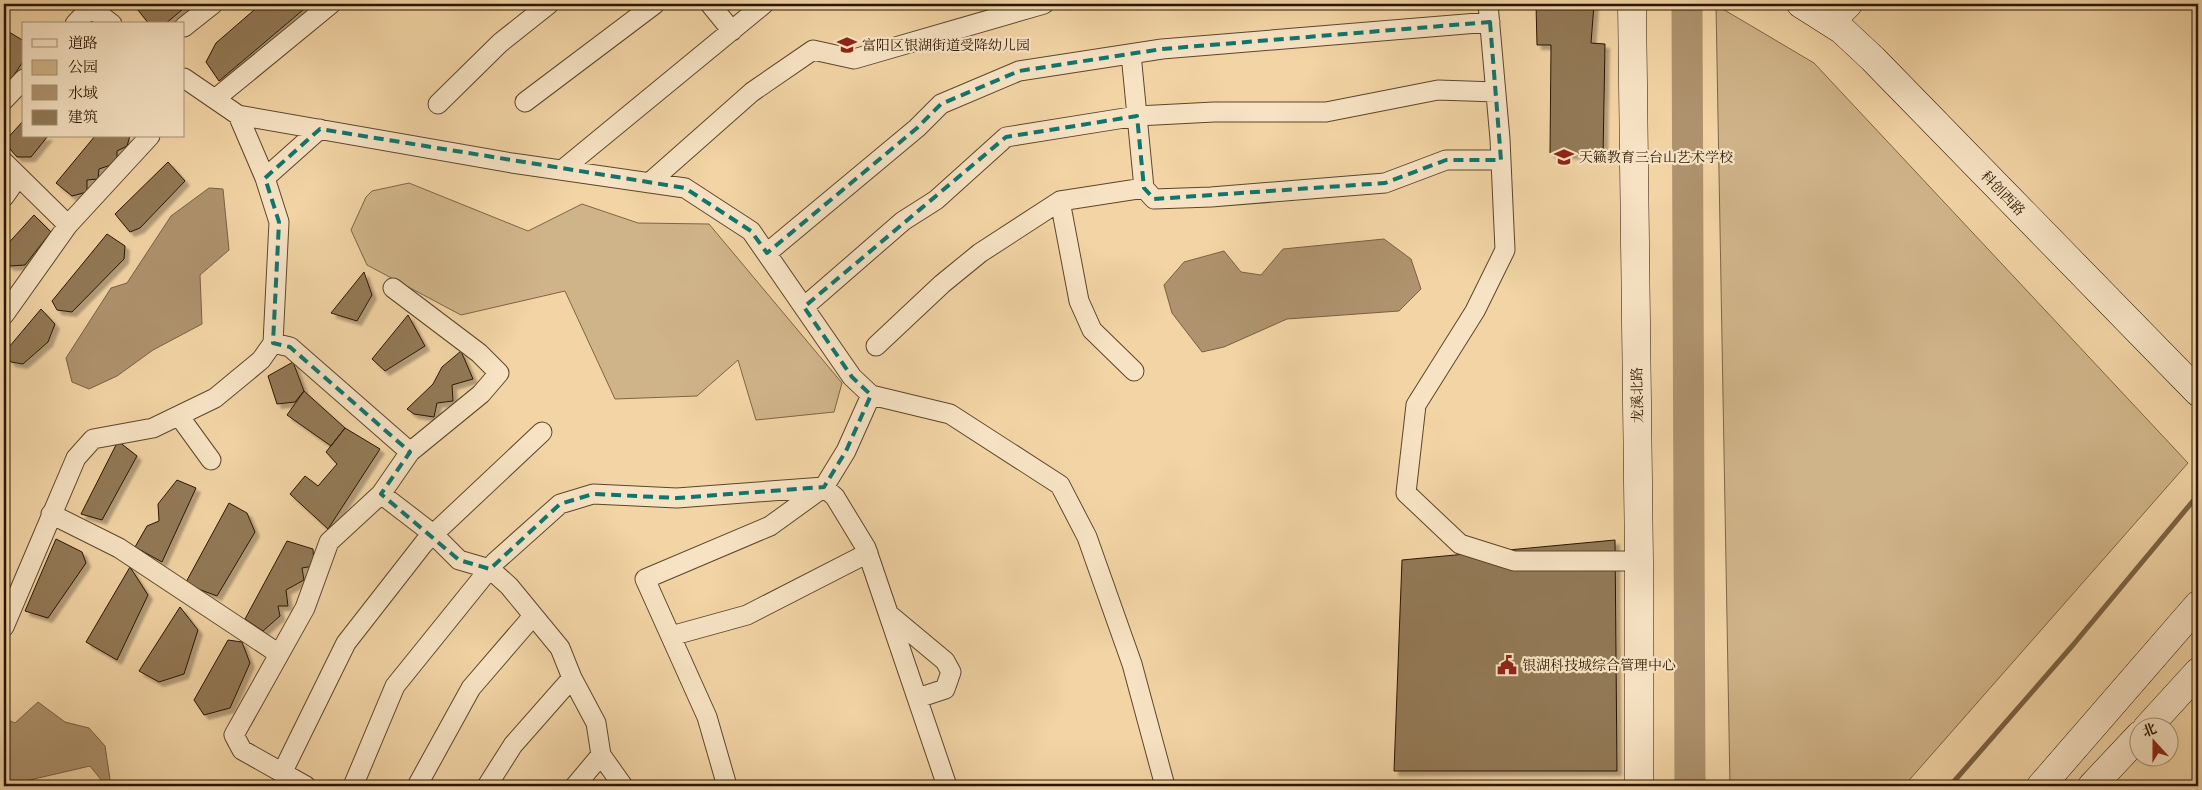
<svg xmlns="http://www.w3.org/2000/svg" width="2202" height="790" viewBox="0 0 2202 790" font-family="'Libre Caslon Text','Noto Serif SC',serif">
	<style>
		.green { fill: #d0b489; stroke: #7d6546 }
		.water { fill: #ae936e; stroke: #796143 }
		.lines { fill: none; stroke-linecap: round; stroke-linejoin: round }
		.stream { stroke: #796143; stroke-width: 5 }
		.river { stroke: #ae936e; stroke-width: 31 }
		.building { fill: #927957; stroke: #2a1602; filter: url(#shadow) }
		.street-casing { stroke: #5c462b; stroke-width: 21 }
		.secondary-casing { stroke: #2a1602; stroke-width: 29 }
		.street { stroke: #f7e3c4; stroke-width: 19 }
		.secondary { stroke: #f7e3c4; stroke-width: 28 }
		.marked { fill: none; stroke: #0f766e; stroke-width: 4; stroke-dasharray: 10 6; stroke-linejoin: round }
		.labels { text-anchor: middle; stroke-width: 4.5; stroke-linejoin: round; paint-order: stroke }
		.poi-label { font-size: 14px; fill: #2a1602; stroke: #f7e3c4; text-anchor: start }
		.street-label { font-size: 14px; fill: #2a1602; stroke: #f7e3c4 }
	</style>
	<defs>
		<filter id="shadow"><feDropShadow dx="4.5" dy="4.5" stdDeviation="1" flood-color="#0004"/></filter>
	</defs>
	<rect width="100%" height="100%" fill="#f2d4a5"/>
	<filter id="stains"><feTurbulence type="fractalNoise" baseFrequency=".004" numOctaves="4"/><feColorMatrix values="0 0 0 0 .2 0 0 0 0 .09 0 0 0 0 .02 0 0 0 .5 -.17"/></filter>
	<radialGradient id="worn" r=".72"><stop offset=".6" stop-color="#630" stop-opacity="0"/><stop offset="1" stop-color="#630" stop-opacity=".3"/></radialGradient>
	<path class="green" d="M 1716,5 L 1814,63 L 2188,463 L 1904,786 L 1730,786 Z
		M 409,183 L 528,231 L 582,204 L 638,223 L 709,224 L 842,383 L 834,412 L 756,420 L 738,360 L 697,396 L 615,399 L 565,291 L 461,315 L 367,265 L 351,230 L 366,197 L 372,191 Z"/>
	<path class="water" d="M 209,188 L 223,189 L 229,250 L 200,275 L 202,324 L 153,350 L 117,376 L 89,389 L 72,382 L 66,358 L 111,288 L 127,283 L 171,216 Z
		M 1384,239 L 1411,259 L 1421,289 L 1399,311 L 1287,319 L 1224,347 L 1202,352 L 1172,313 L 1164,285 L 1184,262 L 1224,251 L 1241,272 L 1261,275 L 1283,249 Z
		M 38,702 L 65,722 L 89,728 L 105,746 L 111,786 L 106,786 L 90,766 L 4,786 L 4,718 L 15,723 Z"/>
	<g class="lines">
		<path class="stream" d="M 1950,786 L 2073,645 L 2198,495"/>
		<path class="river" d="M 1687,4 L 1690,786"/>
	</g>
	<path class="building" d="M 136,4 L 189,4 L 165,24 L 149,24 L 134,5 Z
		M 261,4 L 310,4 L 219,81 L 206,62 L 216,43 Z
		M 1536,4 L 1594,4 L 1591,43 L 1605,44 L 1603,156 L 1550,153 L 1551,45 L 1537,45 Z
		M 9,32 L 24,41 L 24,60 L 4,90 L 4,37 Z
		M 24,120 L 24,136 L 48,136 L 31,157 L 17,157 L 4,142 Z
		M 95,136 L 130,136 L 127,146 L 117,151 L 117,163 L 99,169 L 98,179 L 87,180 L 87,192 L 72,196 L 56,183 Z
		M 168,162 L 185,181 L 140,228 L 130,232 L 115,214 Z
		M 34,215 L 51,232 L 25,265 L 10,266 L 4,261 L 4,248 Z
		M 107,234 L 125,246 L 124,259 L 72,312 L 57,310 L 52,301 Z
		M 364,272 L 372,295 L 357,321 L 331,313 Z
		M 41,309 L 55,324 L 48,342 L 23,364 L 11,362 L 4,353 Z
		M 408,315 L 425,346 L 385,371 L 372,359 Z
		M 461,351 L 473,379 L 452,385 L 453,401 L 437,403 L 434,417 L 414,414 L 407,409 L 433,384 L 442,367 Z
		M 293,362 L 304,391 L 295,402 L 277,404 L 268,376 Z
		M 304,391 L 345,428 L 331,446 L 287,415 Z
		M 345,428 L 380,449 L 328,529 L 290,494 L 305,476 L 318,486 L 337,464 L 326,452 Z
		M 118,441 L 137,456 L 102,520 L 81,514 Z
		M 177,480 L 196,488 L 162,562 L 135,547 L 147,526 L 159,521 L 158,504 Z
		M 229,503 L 247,513 L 255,532 L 217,596 L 185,584 Z
		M 56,539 L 82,552 L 86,563 L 48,618 L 25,611 Z
		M 1615,540 L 1617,771 L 1394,771 L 1402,560 Z
		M 287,541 L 313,549 L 314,566 L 302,568 L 304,580 L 286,590 L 288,606 L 278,606 L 280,616 L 263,631 L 245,619 Z
		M 130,567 L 148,595 L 117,660 L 86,642 Z
		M 180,607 L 198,630 L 184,674 L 159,682 L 139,671 Z
		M 228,640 L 242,642 L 250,663 L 230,708 L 204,715 L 194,700 Z"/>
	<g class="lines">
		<defs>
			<path id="street" d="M 86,4 L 112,24
				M 710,4 L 732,31
				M 1488,4 L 1500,139 L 1505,250 L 1475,311 L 1416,405 L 1406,493 L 1460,544 L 1514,561 L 1639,561
				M 75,24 L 91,7
				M 184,27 L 213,4
				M 1131,54 L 1144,188
				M 184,78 L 238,115 L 512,163 L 685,188 L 751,231 L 852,377 L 871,395 L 950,414 L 1060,485 L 1087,537 L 1132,664 L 1165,786
				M 215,99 L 331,4
				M 4,100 L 24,79
				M 525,102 L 655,4
				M 438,104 L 500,43 L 549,4
				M 4,162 L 68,225
				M 562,170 L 764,4
				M 265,178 L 320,129
				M 649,183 L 752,92 L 813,50 L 854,59 L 1044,4
				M 4,197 L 18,177
				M 1060,201 L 1079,301 L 1092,330 L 1134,371
				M 767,253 L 917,128 L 941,104 L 1019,71 L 1162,49 L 1490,22
				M 804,307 L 903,221 L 936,200 L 1006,137 L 1137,116 L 1214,112 L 1326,112 L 1438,90 L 1496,92
				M 4,315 L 68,225 L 150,136
				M 273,343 L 290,347 L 410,452
				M 876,346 L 942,284 L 980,253 L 1060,201 L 1144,188 L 1154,199 L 1211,197 L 1385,183 L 1446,160 L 1501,160
				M 179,416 L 211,460
				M 381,494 L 433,534 L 459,560 L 490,569 L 509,586 L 560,648 L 572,678 L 596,723 L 601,755 L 623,786
				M 51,514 L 119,548 L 279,654
				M 891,616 L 945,661 L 951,672 L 945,689 L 918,698
				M 4,627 L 76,458 L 93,439 L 153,428 L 215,398 L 261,360 L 273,343 L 279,222 L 265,178 L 238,115
				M 671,636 L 747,615 L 868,553
				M 282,773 L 346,643 L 424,543 L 542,432
				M 306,786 L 242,750 L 234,735 L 305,608 L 329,542 L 381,494 L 410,452 L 481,394 L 499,373 L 479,353 L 393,288
				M 353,786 L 395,686 L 495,562 L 560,504 L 593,494 L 677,498 L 824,487 L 835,497 L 866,548 L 947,786
				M 417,786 L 471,688 L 533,616
				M 487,786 L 513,745 L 572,678
				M 575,786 L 601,755
				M 727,786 L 707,717 L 645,579 L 770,526 L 824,487 L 846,451 L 871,395"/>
			<path id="secondary" d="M 1632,4 L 1639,561 L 1639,786
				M 1801,4 L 1842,30 L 1873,59 L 2198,392
				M 1842,10 L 1848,4
				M 2147,728 L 2198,672
				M 2041,786 L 2198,605
				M 2092,786 L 2140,735"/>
		</defs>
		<use href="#street" class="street-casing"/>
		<use href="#secondary" class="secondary-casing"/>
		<use href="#street" class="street"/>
		<use href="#secondary" class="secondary"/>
	</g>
	<path class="marked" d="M 1490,22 L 1501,160 L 1446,160 L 1385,183 L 1154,199 L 1144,188 L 1137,116 L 1006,137 L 804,307 L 852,377 L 871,395 L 846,451 L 824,487 L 677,498 L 593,494 L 560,504 L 490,569 L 459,560 L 381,494 L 410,452 L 290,347 L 273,343 L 279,222 L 265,178 L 320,129 L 685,188 L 751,231 L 767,253 L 917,128 L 941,104 L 1019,71 L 1162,49 Z"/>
	<defs>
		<symbol id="school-bare" viewBox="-9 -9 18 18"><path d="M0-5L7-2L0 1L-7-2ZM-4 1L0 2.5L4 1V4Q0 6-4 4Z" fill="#8f2418" stroke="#f7e3c4" stroke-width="2.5" paint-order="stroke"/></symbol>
		<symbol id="civic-bare" viewBox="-9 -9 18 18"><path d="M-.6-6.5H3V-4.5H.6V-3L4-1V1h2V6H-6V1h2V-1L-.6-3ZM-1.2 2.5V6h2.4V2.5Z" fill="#8f2418" stroke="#f7e3c4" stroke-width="2.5" paint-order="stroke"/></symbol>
	</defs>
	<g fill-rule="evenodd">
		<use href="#school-bare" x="833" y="31" width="28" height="28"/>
		<use href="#school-bare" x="1550" y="143" width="28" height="28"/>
		<use href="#civic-bare" x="1493" y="651" width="28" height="28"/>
	</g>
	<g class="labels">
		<g class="poi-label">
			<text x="862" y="50">富阳区银湖街道受降幼儿园</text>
			<text x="1579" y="162">天籁教育三台山艺术学校</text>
			<text x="1522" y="670">银湖科技城综合管理中心</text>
		</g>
		<g class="street-label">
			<text transform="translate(2003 193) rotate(46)" y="5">科创西路</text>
			<text transform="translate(1637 395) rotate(-91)" y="5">龙溪北路</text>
		</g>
	</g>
	<rect width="2202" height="790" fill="none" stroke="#f2d4a5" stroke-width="20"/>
	<rect x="5" y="5" width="2192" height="780" fill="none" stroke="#2a1602" stroke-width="2.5"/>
	<rect x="10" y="10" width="2182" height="770" fill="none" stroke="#2a1602"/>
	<rect x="22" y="22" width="162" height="115" fill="#f7e3c4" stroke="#a59176"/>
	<rect x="32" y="39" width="25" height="8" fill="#f7e3c4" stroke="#a59176"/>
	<text x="68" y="48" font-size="15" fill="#2a1602">道路</text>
	<rect x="32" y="60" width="25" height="15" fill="#d0b489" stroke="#a59176"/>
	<text x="68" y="72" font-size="15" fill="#2a1602">公园</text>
	<rect x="32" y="85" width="25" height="15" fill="#ae936e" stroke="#a59176"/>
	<text x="68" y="98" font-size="15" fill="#2a1602">水域</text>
	<rect x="32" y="110" width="25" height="15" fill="#927957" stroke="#a59176"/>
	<text x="68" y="122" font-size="15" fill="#2a1602">建筑</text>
	<g transform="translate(2154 742) rotate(339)"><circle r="24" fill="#f7e3c4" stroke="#a59176"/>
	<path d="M0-4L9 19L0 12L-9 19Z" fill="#8f2418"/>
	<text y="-8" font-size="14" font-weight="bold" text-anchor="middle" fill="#2a1602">北</text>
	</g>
	<rect width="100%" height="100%" filter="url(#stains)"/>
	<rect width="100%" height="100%" fill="url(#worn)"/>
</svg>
